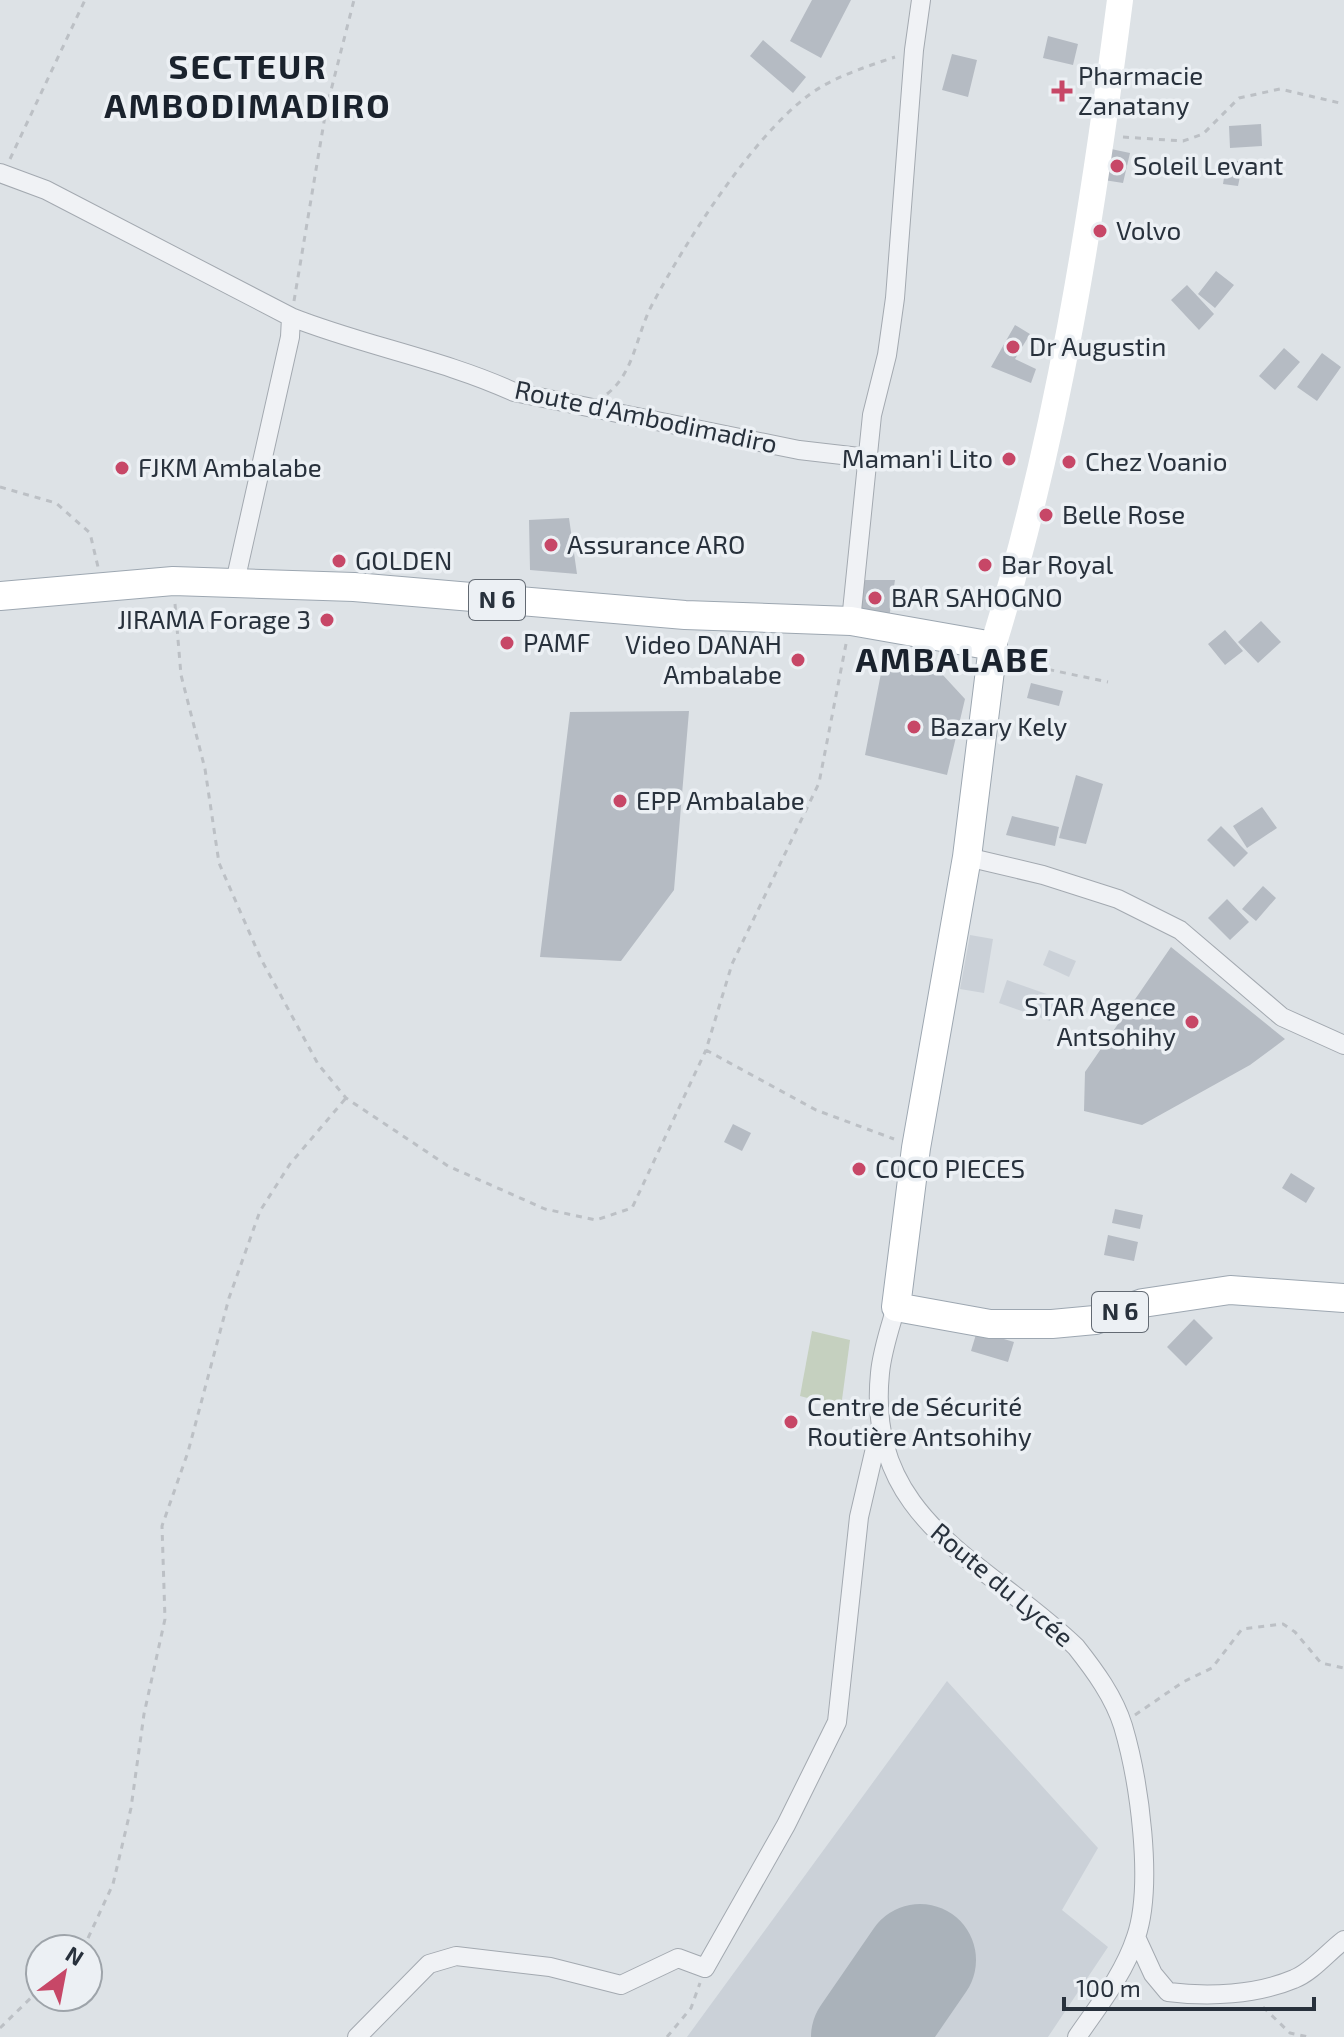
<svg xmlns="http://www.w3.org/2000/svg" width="1344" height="2037" viewBox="0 0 1344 2037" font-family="'Exo 2',sans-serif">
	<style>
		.built { fill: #cbd1d8 }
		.green { fill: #c5d0bf }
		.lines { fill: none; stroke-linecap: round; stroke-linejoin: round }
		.runway { stroke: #aab2ba; stroke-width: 112 }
		.building { fill: #b5bbc3 }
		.street-casing { stroke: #a3a9b0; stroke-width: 20 }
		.primary-casing { stroke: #9da7b1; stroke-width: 30 }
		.path { stroke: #bcc0c5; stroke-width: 3; stroke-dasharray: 6 6; stroke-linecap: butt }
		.street { stroke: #f0f2f5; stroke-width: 18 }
		.secondary { stroke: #fff; stroke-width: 26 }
		.primary { stroke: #fff; stroke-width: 28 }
		.poi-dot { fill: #c74767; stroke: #ecf0f4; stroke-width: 3 }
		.labels { text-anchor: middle; stroke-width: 7; stroke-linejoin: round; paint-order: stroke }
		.shield { fill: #ecf0f4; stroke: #636a73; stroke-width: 2 }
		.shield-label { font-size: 24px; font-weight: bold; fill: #28313c }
		.poi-label { font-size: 26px; fill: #28313c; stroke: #ecf0f4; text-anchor: start }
		.street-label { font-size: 26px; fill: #28313c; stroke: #ecf0f4 }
		.district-label { font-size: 34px; font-weight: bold; letter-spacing: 2px; fill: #1a222d; stroke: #ecf0f4 }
	</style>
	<rect width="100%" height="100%" fill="#dde2e6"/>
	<path class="built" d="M 970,935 L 993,939 L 984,993 L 960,989 Z
		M 1049,950 L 1076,961 L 1069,977 L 1043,965 Z
		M 1007,980 L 1058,998 L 1050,1021 L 999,1003 Z
		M 947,1681 L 1098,1848 L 1062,1910 L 1108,1947 L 1048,2037 L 687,2037 Z"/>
	<path class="green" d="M 812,1331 L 850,1340 L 841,1407 L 800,1396 Z"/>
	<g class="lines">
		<path class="runway" d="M 867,2037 L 920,1960"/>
	</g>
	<path class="building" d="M 812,0 L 851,0 L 821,58 L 790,41 Z
		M 1048,36 L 1078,44 L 1073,65 L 1043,58 Z
		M 763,40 L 806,77 L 793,93 L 750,56 Z
		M 952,54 L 977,60 L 968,97 L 942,90 Z
		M 1261,124 L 1262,146 L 1230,148 L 1229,126 Z
		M 1111,149 L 1130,153 L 1123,183 L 1104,180 Z
		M 1227,159 L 1243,162 L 1238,186 L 1223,184 Z
		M 1216,271 L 1234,285 L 1215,308 L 1198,294 Z
		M 1187,285 L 1214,314 L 1199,330 L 1171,300 Z
		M 1015,325 L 1030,334 L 1015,359 L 1036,369 L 1031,383 L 991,367 Z
		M 1284,348 L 1300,362 L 1275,390 L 1259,376 Z
		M 1322,353 L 1341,367 L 1317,401 L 1297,387 Z
		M 569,518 L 577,574 L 530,570 L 529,520 Z
		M 860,580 L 895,580 L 889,618 L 856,616 Z
		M 1261,621 L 1281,642 L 1258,663 L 1238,642 Z
		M 1225,630 L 1243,651 L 1225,665 L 1208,644 Z
		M 883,663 L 941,673 L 965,699 L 947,775 L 865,755 Z
		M 1031,683 L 1063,691 L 1059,706 L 1027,698 Z
		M 689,711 L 674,890 L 621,961 L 540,957 L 570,712 Z
		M 1076,775 L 1103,784 L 1086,844 L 1059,838 Z
		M 1262,807 L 1277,828 L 1247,848 L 1233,826 Z
		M 1012,816 L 1059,827 L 1055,846 L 1006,835 Z
		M 1221,826 L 1248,853 L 1234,867 L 1207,840 Z
		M 1263,886 L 1276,898 L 1256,921 L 1242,909 Z
		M 1227,899 L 1249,922 L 1230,940 L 1208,918 Z
		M 1171,947 L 1285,1039 L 1250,1065 L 1142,1125 L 1084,1111 L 1085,1072 Z
		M 733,1124 L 751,1133 L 742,1151 L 724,1142 Z
		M 1291,1173 L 1315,1188 L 1306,1203 L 1282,1188 Z
		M 1115,1209 L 1143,1215 L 1140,1229 L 1112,1223 Z
		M 1108,1235 L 1138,1242 L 1134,1261 L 1104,1255 Z
		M 1194,1319 L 1213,1338 L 1186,1366 L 1167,1347 Z
		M 977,1331 L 1014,1342 L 1008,1362 L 971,1351 Z"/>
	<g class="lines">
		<defs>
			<path id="street" d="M 0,173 L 46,190 L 291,317 L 290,337 L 235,582
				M 291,317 C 364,346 442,359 514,392 L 799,450 L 868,458
				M 851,621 L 872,415 L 887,355 L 895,298 L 914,50 L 921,0
				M 967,857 L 1043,875 L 1118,899 L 1180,930 L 1282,1017 L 1344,1045
				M 896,1307 C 890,1328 882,1351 880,1373 C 865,1521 987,1561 1076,1647 C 1095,1671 1114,1697 1123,1726 C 1139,1780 1154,1884 1136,1937 C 1124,1974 1099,2005 1077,2037
				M 1136,1937 L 1153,1974 L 1168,1992 C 1209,1997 1256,1995 1294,1979 C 1312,1972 1328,1952 1344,1940
				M 357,2037 L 429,1964 L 456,1956 L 550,1967 L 621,1985 L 678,1958 L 705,1968 L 786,1825 L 837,1722 L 859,1517 L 879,1431"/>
			<path id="primary" d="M 0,596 L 173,581 L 354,587 L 685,615 L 851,621 L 993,646 L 967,857 L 916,1148 L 896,1307 L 990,1324 L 1052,1324 L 1095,1320 L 1143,1303 L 1230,1290 L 1344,1298"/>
		</defs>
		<use href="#street" class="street-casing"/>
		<use href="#primary" class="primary-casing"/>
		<path class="path" d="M 1123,137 L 1183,141 L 1203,134 L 1239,98 L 1280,89 L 1344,104
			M 10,159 L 85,0
			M 294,301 L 326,110 L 354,0
			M 607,394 C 635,372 636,334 653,303 C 686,241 761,122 821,87 C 843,74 871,65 895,57
			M 0,487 L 56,503 L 90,533 L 98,567
			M 175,604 L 181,675 L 205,769 L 219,863 L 261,959 L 318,1064 L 346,1098 L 448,1166 L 545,1209 L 596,1220 L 632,1208 L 706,1050
			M 846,644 L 819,783 L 732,964 L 706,1050 L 816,1110 L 894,1139
			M 1013,662 L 1108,682
			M 1135,1715 L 1183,1682 L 1212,1668 L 1242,1629 L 1283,1624 L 1295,1632 L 1321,1663 L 1344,1668
			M 83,1949 L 113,1884 L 131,1808 L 144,1714 L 165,1619 L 162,1526 L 188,1452 L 229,1298 L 260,1211 L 290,1164 L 346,1098
			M 1263,2007 L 1290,2033 L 1309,2037
			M 0,2028 L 40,1989
			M 667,2037 L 691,2008 L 700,1983"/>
		<use href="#street" class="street"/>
		<path class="secondary" d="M 993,646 C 1058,435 1092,218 1120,0"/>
		<use href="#primary" class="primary"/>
	</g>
	<g class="poi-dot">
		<path d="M1058 79h8v8h8v8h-8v8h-8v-8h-8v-8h8z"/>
		<circle cx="1117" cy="166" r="8"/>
		<circle cx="1100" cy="231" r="8"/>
		<circle cx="1013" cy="347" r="8"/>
		<circle cx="1009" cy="459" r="8"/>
		<circle cx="1069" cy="462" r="8"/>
		<circle cx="122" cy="468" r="8"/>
		<circle cx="1046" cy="515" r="8"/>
		<circle cx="551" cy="545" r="8"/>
		<circle cx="339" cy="561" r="8"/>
		<circle cx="985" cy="565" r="8"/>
		<circle cx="875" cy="598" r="8"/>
		<circle cx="327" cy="620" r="8"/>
		<circle cx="507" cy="643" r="8"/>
		<circle cx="798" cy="660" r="8"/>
		<circle cx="914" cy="727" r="8"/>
		<circle cx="620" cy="801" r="8"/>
		<circle cx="1192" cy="1022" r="8"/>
		<circle cx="859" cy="1169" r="8"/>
		<circle cx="791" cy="1422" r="8"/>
	</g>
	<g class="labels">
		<g class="shield">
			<rect x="469" y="580" width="56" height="40" rx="6"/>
			<rect x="1092" y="1292" width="56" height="40" rx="6"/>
		</g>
		<g class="shield-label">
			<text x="497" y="608">N 6</text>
			<text x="1120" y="1320">N 6</text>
		</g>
		<g class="poi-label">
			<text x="1078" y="85">Pharmacie<tspan x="1078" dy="30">Zanatany</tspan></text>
			<text x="1133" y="175">Soleil Levant</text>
			<text x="1116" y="240">Volvo</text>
			<text x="1029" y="356">Dr Augustin</text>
			<text x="993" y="468" text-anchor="end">Maman'i Lito</text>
			<text x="1085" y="471">Chez Voanio</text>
			<text x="138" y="477">FJKM Ambalabe</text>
			<text x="1062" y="524">Belle Rose</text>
			<text x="567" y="554">Assurance ARO</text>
			<text x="355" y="570">GOLDEN</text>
			<text x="1001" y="574">Bar Royal</text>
			<text x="891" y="607">BAR SAHOGNO</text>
			<text x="311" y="629" text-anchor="end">JIRAMA Forage 3</text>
			<text x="523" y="652">PAMF</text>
			<text x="782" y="654" text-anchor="end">Video DANAH<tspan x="782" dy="30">Ambalabe</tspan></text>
			<text x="930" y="736">Bazary Kely</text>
			<text x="636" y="810">EPP Ambalabe</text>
			<text x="1176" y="1016" text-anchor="end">STAR Agence<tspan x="1176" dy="30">Antsohihy</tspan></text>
			<text x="875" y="1178">COCO PIECES</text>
			<text x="807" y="1416">Centre de Sécurité<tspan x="807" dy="30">Routière Antsohihy</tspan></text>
		</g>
		<g class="street-label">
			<text transform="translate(646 417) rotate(12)" y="9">Route d'Ambodimadiro</text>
			<text transform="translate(1002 1585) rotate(40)" y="9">Route du Lycée</text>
		</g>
		<g class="district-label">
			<text x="248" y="79">SECTEUR<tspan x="248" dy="39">AMBODIMADIRO</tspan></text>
			<text x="953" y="672">AMBALABE</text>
		</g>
	</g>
	<g transform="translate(64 1973) rotate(32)"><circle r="38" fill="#ecf0f4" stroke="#9ea4aa" stroke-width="2"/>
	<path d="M0-6L14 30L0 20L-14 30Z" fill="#c74767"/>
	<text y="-12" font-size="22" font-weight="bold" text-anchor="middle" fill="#28313c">N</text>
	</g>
	<path d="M1064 1997v12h250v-12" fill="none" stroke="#28313c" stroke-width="4"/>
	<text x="1076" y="1997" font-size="24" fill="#28313c" stroke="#ecf0f4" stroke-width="6" paint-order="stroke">100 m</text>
</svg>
